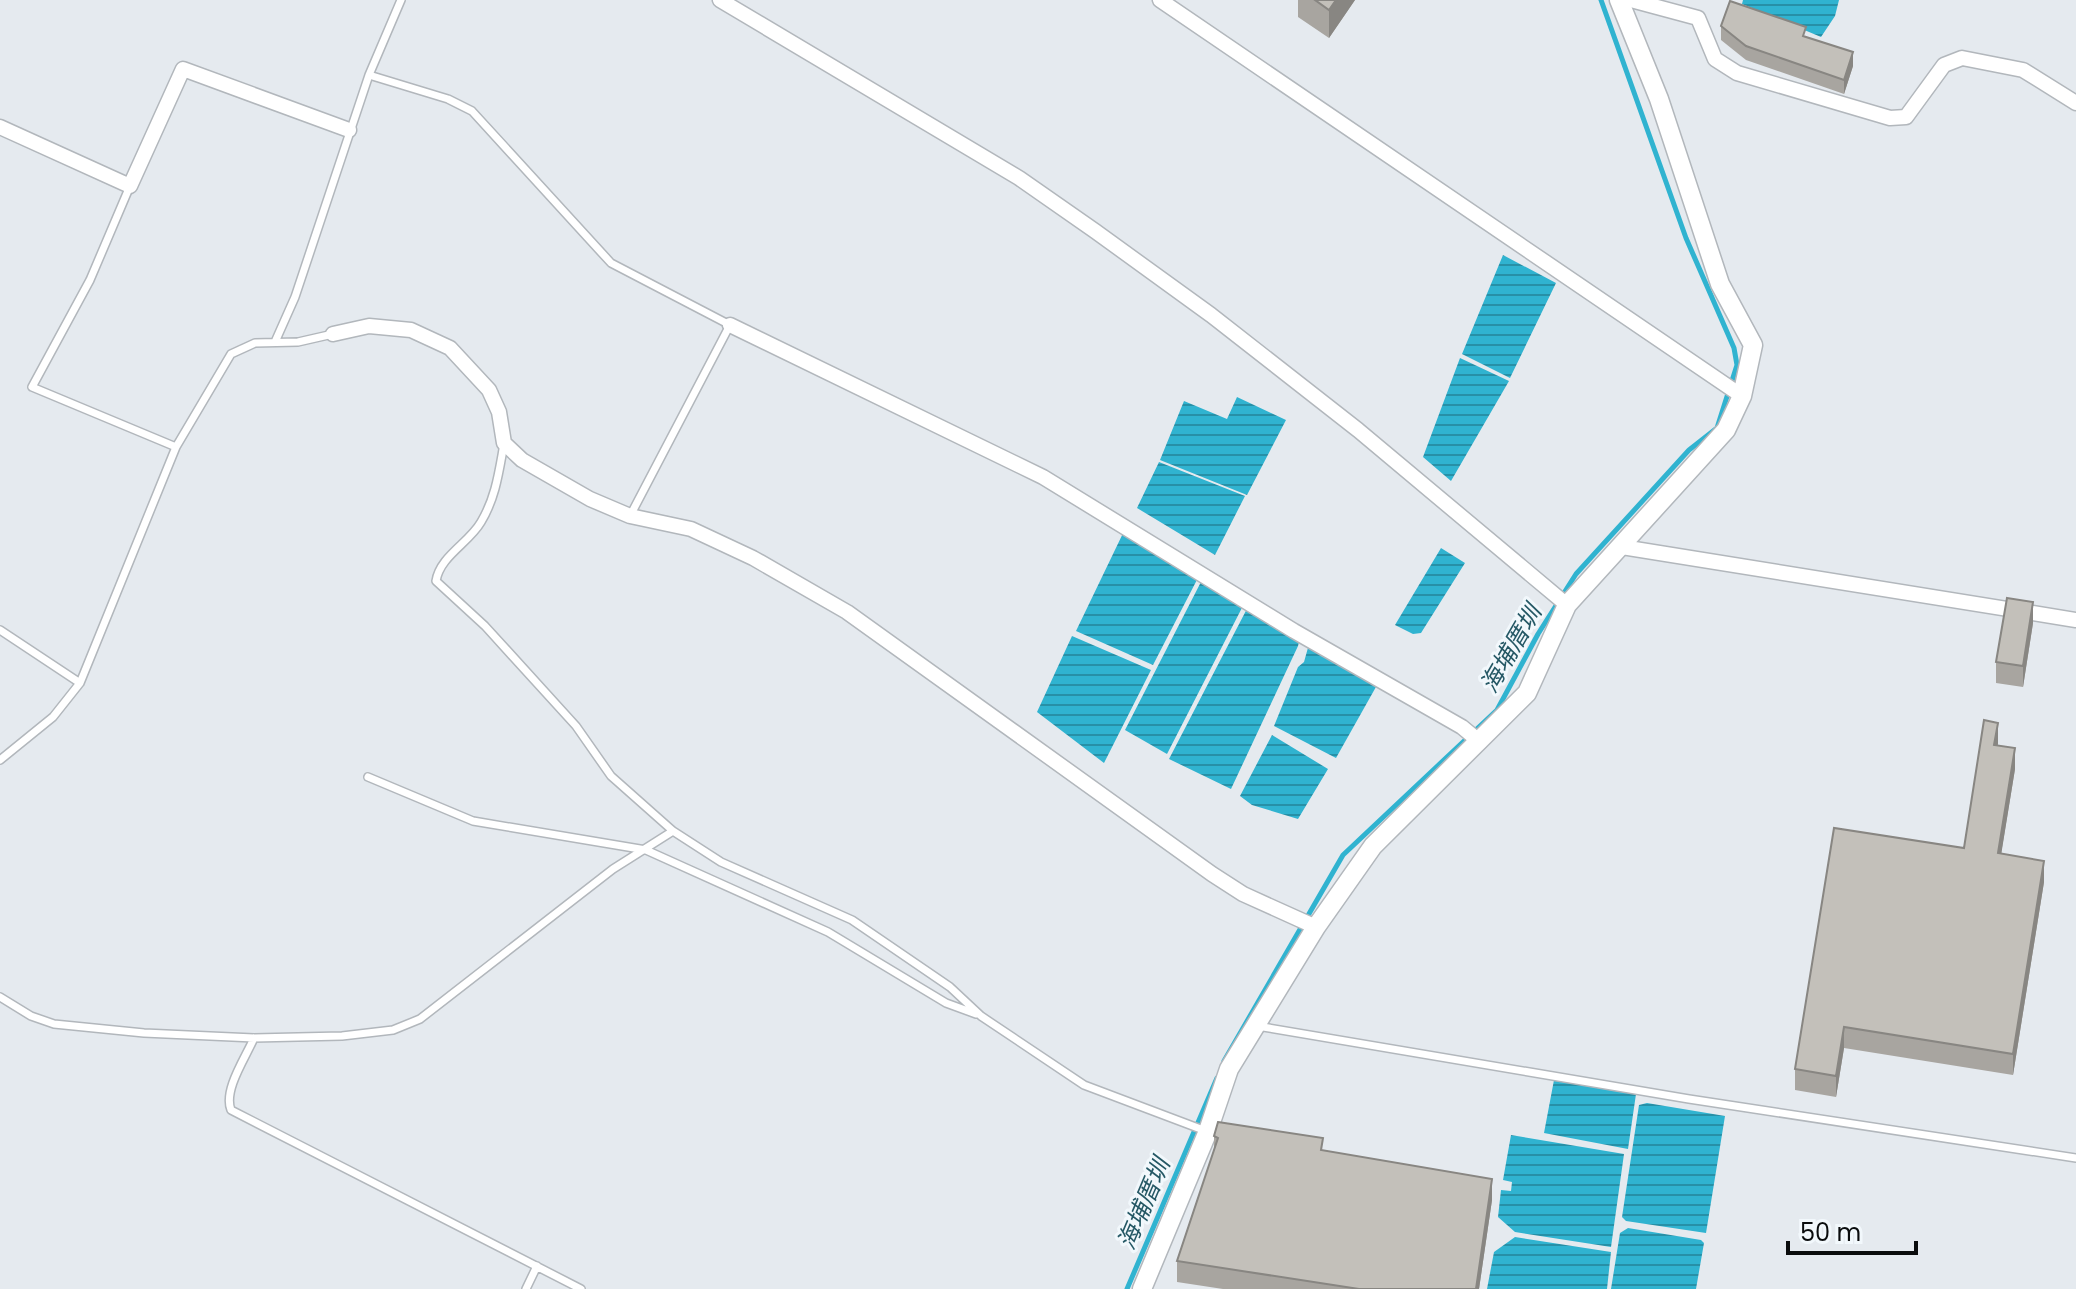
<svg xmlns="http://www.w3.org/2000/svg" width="2076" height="1289" viewBox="0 0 2076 1289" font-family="Poppins,'Noto Sans TC',sans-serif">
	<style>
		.water { fill: url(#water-rules) }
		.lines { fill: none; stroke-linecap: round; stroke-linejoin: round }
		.stream { stroke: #30b3d0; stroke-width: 5 }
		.service-casing { stroke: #b2b7bc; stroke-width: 10 }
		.minor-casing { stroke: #b2b7bc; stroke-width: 17 }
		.tertiary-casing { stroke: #b2b7bc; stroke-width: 21 }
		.service { stroke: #fff; stroke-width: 7 }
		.minor { stroke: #fff; stroke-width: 14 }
		.tertiary { stroke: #fff; stroke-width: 18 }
		.wall { fill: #a8a5a0 }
		.shaded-wall { fill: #888682 }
		.building { fill: #c3c0ba; stroke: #888682; stroke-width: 2 }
		.labels { text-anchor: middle; stroke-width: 6; stroke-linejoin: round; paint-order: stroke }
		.water-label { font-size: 24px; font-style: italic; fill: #255865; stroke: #f2f8fc }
	</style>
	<defs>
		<pattern id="water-rules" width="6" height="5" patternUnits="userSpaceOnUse" patternTransform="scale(2)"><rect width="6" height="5" fill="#30b3d0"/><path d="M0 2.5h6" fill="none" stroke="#2790a7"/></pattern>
	</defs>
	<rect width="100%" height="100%" fill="#e5eaef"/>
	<path class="water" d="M 1743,0 L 1839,0 L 1835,16 L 1821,37 L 1742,4 Z
		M 1503,255 L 1556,283 L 1510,378 L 1462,354 Z
		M 1460,358 L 1509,381 L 1451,481 L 1423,457 Z
		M 1237,397 L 1286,420 L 1247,495 L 1160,460 L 1184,401 L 1227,419 Z
		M 1159,462 L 1245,496 L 1215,555 L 1137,508 Z
		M 1126,527 L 1201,572 L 1153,665 L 1076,631 Z
		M 1441,548 L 1465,563 L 1421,633 L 1413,634 L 1395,625 Z
		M 1203,578 L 1247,598 L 1167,754 L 1125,730 Z
		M 1251,601 L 1302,630 L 1298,646 L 1231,789 L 1169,759 Z
		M 1072,636 L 1151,670 L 1104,763 L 1037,712 Z
		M 1311,637 L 1381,678 L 1336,758 L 1274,726 L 1298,667 L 1304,662 Z
		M 1272,735 L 1328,769 L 1298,819 L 1252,805 L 1240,796 Z
		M 1554,1080 L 1636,1094 L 1628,1149 L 1544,1133 Z
		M 1647,1103 L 1725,1116 L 1706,1233 L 1626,1221 L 1622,1217 L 1639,1105 Z
		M 1511,1135 L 1624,1154 L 1611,1247 L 1515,1232 L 1498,1217 L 1501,1190 L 1511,1191 L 1512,1182 L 1503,1180 Z
		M 1628,1228 L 1701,1240 L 1704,1243 L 1696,1289 L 1611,1289 L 1620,1233 Z
		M 1515,1237 L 1611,1252 L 1607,1289 L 1487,1289 L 1494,1252 Z"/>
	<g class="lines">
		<path class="stream" d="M 1224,1061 L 1343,855 L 1497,710 L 1538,634 L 1576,574 L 1689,450 L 1717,428 L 1737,365 L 1734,348 L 1686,238 L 1601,0
			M 1127,1289 L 1217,1078"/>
		<defs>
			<path id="service" d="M 369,75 L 448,99 L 472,111 L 611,263 L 730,325 L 630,516
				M 130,186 L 90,280 L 32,387 L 176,447
				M 275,342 L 295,297 L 369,75 L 401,0
				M 504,444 C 499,471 496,497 481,522 C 469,543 440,556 436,581 L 485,626 L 576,726 L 611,776 L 673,831 L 721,862 L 852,920 L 950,987 L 981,1016 L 1084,1085 L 1206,1131
				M 0,630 L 80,683
				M 0,760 L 53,717 L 80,683 L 176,447 L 231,354 L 255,343 L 298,342 L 333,334
				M 368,777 L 473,821 L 646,850 L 828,932 L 946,1003 L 976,1014
				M 0,997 L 31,1016 L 54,1024 L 144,1033 L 254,1038 L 342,1036 L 393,1030 L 420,1019 L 613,869 L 673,831
				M 1257,1026 L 1689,1099 L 2076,1158
				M 254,1038 C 246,1057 223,1090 231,1110 L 581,1289
				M 526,1289 L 537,1266"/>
			<path id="minor" d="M 720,0 L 1019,178 L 1095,231 L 1211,315 L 1358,430 L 1567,605
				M 1160,0 L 1742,396
				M 1631,0 L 1698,18 L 1715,59 L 1737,73 L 1890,118 L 1906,117 L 1944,65 L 1962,58 L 2023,70 L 2076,103
				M 0,127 L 130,186 L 183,69 L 349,130
				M 730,325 L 1043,477 L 1294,631 L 1462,727 L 1480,742
				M 333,334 L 369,326 L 411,330 L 450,348 L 489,390 L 499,412 L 504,443 L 522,460 L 590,499 L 630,516 L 691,529 L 753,558 L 847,612 L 1212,874 L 1243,894 L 1316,927
				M 1622,547 L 2076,620"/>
			<path id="tertiary" d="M 1142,1289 L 1208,1131 L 1229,1069 L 1316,927 L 1373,846 L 1527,693 L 1567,605 L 1726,430 L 1742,396 L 1753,345 L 1720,284 L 1659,99 L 1619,0"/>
		</defs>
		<use href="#service" class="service-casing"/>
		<use href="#minor" class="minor-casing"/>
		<use href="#tertiary" class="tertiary-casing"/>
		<use href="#service" class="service"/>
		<use href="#minor" class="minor"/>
		<use href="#tertiary" class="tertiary"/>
	</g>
	<path class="wall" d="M 1298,0 L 1355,0 L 1329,38 L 1298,17 Z
		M 1721,26 L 1806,37 L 1853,66 L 1844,94 L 1746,60 L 1721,40 Z
		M 2033,623 L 2023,687 L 1996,683 L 1996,662 Z
		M 1998,746 L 2015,769 L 2001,854 L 2044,882 L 2013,1075 L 1844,1048 L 1836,1097 L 1795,1090 L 1795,1069 L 1964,848 Z
		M 1214,1136 L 1323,1150 L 1492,1200 L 1479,1289 L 1223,1289 L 1177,1282 L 1177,1261 L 1214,1151 Z"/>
	<path class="shaded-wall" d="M 1336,0 L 1355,0 L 1329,38 L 1329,10 Z
		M 1853,52 L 1853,66 L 1844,94 L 1844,80 Z
		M 2033,602 L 2033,623 L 2023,687 L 2023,666 Z
		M 1998,723 L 1998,744 L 1994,766 L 1994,745 Z
		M 2015,748 L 2015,769 L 1998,874 L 1998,853 Z
		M 2044,861 L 2044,882 L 2013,1075 L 2013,1054 Z
		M 1844,1027 L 1844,1048 L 1836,1097 L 1836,1076 Z
		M 1492,1179 L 1492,1200 L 1479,1289 L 1476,1289 Z"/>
	<path class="building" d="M 1315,0 L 1336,0 L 1329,10 Z
		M 1730,1 L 1806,27 L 1803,36 L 1853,52 L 1844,80 L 1746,46 L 1721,26 Z
		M 2007,598 L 2033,602 L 2023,666 L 1996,662 Z
		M 1984,720 L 1998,723 L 1994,745 L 2015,748 L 1998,853 L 2044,861 L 2013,1054 L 1844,1027 L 1836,1076 L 1795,1069 L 1834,828 L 1964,848 Z
		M 1218,1122 L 1323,1138 L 1321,1150 L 1492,1179 L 1476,1289 L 1359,1289 L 1177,1261 L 1218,1138 L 1214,1136 Z"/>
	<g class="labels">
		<g class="water-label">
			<text transform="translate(1511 649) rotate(-60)" y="8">海埔厝圳</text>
			<text transform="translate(1144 1204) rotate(-67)" y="8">海埔厝圳</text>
		</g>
	</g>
	<path d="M1788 1241v12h128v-12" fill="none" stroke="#0a0c0d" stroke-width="4"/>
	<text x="1800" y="1241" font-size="24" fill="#0a0c0d" stroke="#f2f8fc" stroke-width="6" paint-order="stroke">50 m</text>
</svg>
